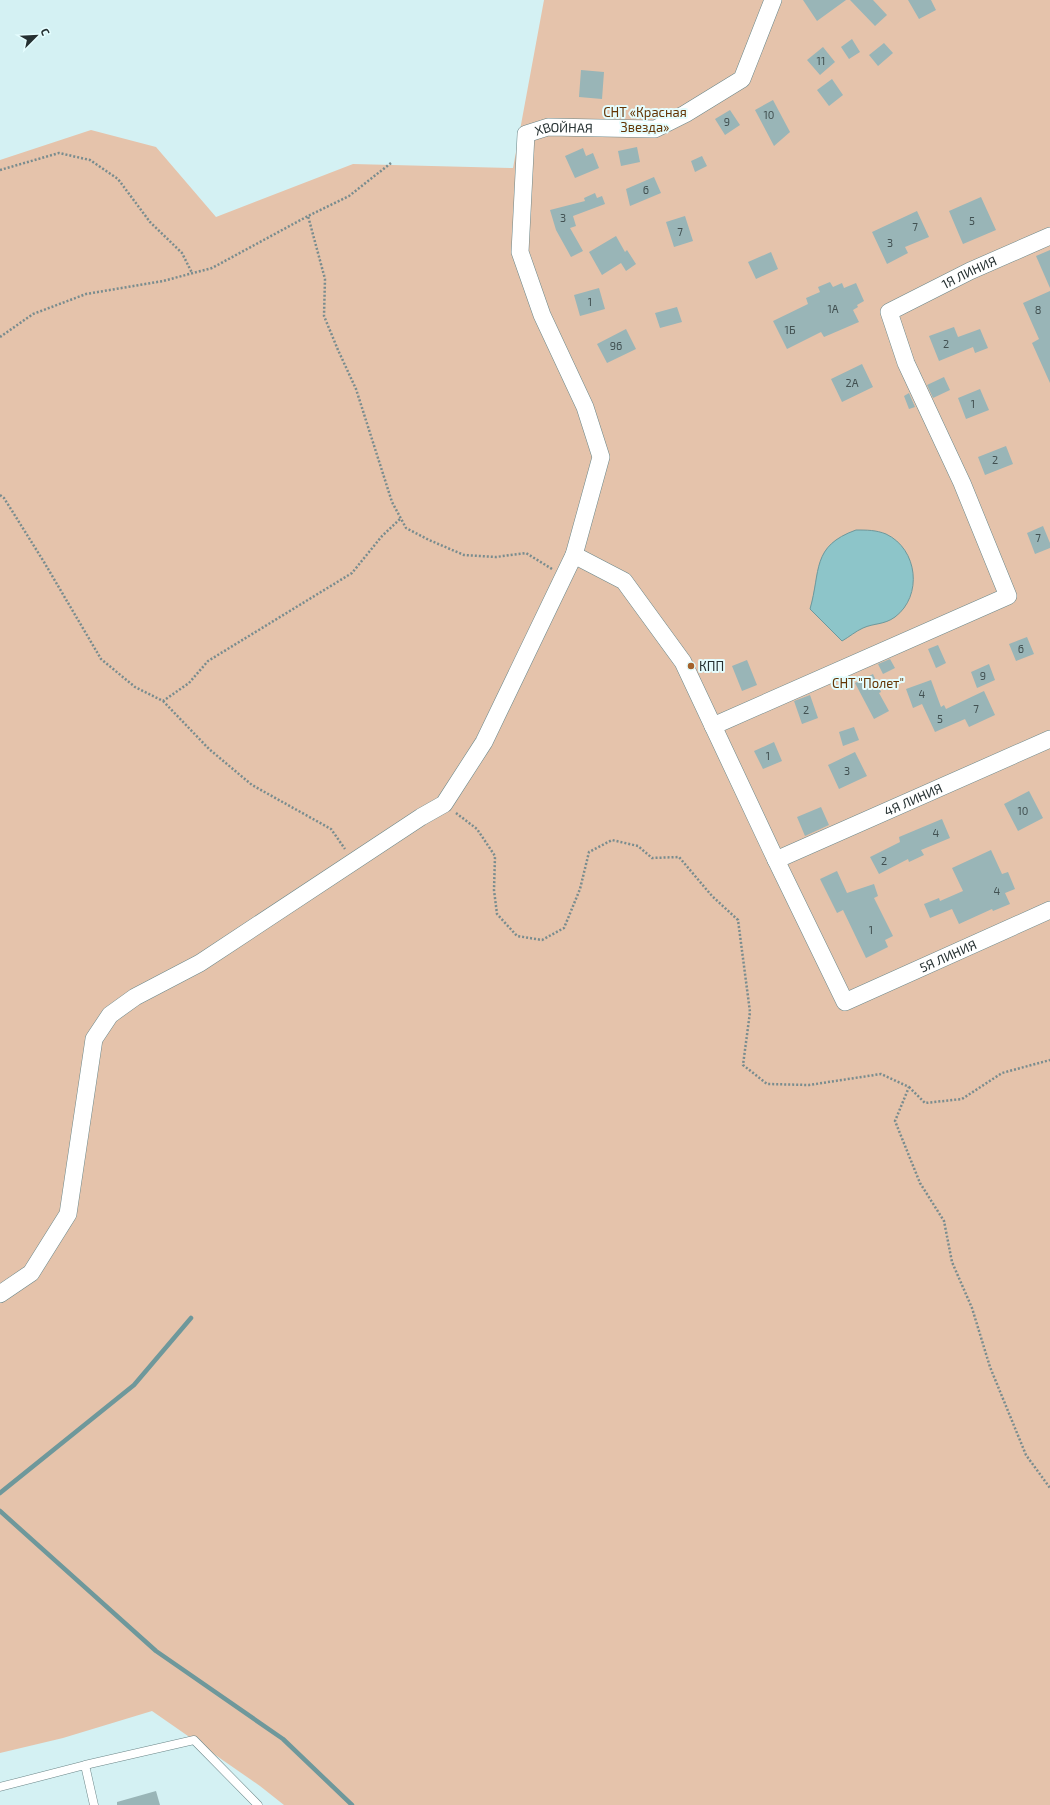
<svg xmlns="http://www.w3.org/2000/svg" width="1050" height="1805" viewBox="0 0 1050 1805" font-family="'Exo 2',sans-serif">
	<style>
		.green { fill: #e5c3ab }
		.water { fill: #8dc5c9; stroke: #6e989b }
		.lines { fill: none; stroke-linecap: round; stroke-linejoin: round }
		.stream { stroke: #6e989b; stroke-width: 4.5 }
		.building { fill: #99b5b7 }
		.service-casing { stroke: #6b8688; stroke-width: 9 }
		.minor-casing { stroke: #6b8688; stroke-width: 18 }
		.path { stroke: #798c8e; stroke-width: 2.5; stroke-dasharray: 2 2; stroke-linecap: butt }
		.service { stroke: #fff; stroke-width: 8 }
		.minor { stroke: #fff; stroke-width: 17 }
		.poi-dot { fill: #a3622c; stroke: #e5fdfe; stroke-width: 1.5 }
		.labels { text-anchor: middle; stroke-width: 4; stroke-linejoin: round; paint-order: stroke }
		.number-label { font-size: 11px; fill: #425152 }
		.park-label { font-size: 13px; fill: #633404; stroke: #e5fdfe }
		.street-label { font-size: 13px; fill: #253031; stroke: #e5fdfe }
		.poi-label { font-size: 13px; fill: #253031; stroke: #e5fdfe; text-anchor: start }
	</style>
	<rect width="100%" height="100%" fill="#d4f1f3"/>
	<path class="green" d="M 544,0 L 1050,0 L 1050,1805 L 284,1805 L 260,1786 L 152,1711 L 63,1738 L 0,1753 L 0,160 L 91,130 L 156,147 L 216,217 L 353,164 L 513,168 Z"/>
	<path class="water" d="M 856,530 C 867,530 876,530 886,534 C 918,549 923,596 895,617 C 884,625 874,623 863,628 C 856,631 849,637 842,641 L 810,609 C 821,571 811,546 856,530 Z"/>
	<g class="lines">
		<path class="stream" d="M 0,1493 L 134,1385 L 191,1318
			M 0,1511 L 156,1651 L 283,1739 L 352,1805"/>
	</g>
	<path class="building" d="M 803,0 L 846,0 L 817,21 Z
		M 850,0 L 873,0 L 887,15 L 875,26 Z
		M 908,0 L 931,0 L 936,10 L 919,19 Z
		M 852,39 L 860,52 L 849,59 L 841,47 Z
		M 884,43 L 893,53 L 878,66 L 869,55 Z
		M 823,47 L 835,62 L 820,75 L 807,60 Z
		M 581,70 L 604,72 L 602,99 L 579,97 Z
		M 832,79 L 843,95 L 829,106 L 817,90 Z
		M 773,100 L 790,132 L 774,146 L 755,110 Z
		M 730,110 L 740,125 L 725,135 L 715,119 Z
		M 637,147 L 640,162 L 621,166 L 618,151 Z
		M 583,148 L 586,156 L 593,153 L 599,168 L 575,178 L 565,156 Z
		M 702,156 L 707,166 L 695,172 L 691,161 Z
		M 654,177 L 661,193 L 630,206 L 626,189 Z
		M 595,193 L 597,198 L 602,196 L 605,204 L 573,216 L 576,226 L 570,228 L 583,251 L 571,257 L 556,230 L 550,210 L 585,201 L 584,198 Z
		M 981,197 L 996,230 L 963,244 L 949,211 Z
		M 917,211 L 929,237 L 905,247 L 908,253 L 887,264 L 872,232 Z
		M 685,216 L 693,241 L 674,247 L 666,222 Z
		M 616,236 L 625,252 L 627,250 L 636,264 L 626,271 L 621,263 L 602,275 L 589,252 Z
		M 1050,250 L 1050,288 L 1036,256 Z
		M 771,252 L 778,269 L 756,279 L 748,262 Z
		M 830,282 L 833,287 L 842,283 L 844,288 L 856,283 L 864,301 L 857,305 L 858,307 L 853,310 L 859,322 L 824,337 L 821,332 L 787,349 L 773,321 L 808,304 L 806,298 L 820,292 L 818,287 Z
		M 599,288 L 605,309 L 580,316 L 574,295 Z
		M 1050,291 L 1050,383 L 1032,343 L 1039,339 L 1023,303 Z
		M 677,307 L 682,322 L 660,328 L 655,313 Z
		M 954,327 L 958,337 L 980,329 L 988,348 L 975,353 L 973,347 L 939,361 L 929,336 Z
		M 626,329 L 636,349 L 607,363 L 597,344 Z
		M 862,364 L 873,387 L 842,402 L 831,379 Z
		M 944,377 L 950,390 L 933,398 L 927,385 Z
		M 980,389 L 989,410 L 966,419 L 958,398 Z
		M 909,393 L 915,407 L 909,409 L 904,396 Z
		M 1006,446 L 1013,464 L 985,475 L 978,457 Z
		M 1043,526 L 1050,543 L 1050,548 L 1035,554 L 1027,533 Z
		M 1027,637 L 1034,654 L 1016,661 L 1009,644 Z
		M 938,645 L 946,663 L 936,668 L 928,649 Z
		M 890,659 L 895,668 L 883,674 L 878,664 Z
		M 747,660 L 757,685 L 742,691 L 732,666 Z
		M 989,664 L 995,680 L 977,688 L 971,672 Z
		M 873,674 L 881,692 L 879,693 L 889,711 L 874,719 L 855,683 Z
		M 931,680 L 941,707 L 944,705 L 946,709 L 984,691 L 995,715 L 969,727 L 965,719 L 935,732 L 922,704 L 913,708 L 906,689 Z
		M 810,695 L 818,718 L 802,724 L 794,701 Z
		M 854,727 L 859,740 L 843,746 L 839,732 Z
		M 774,742 L 782,761 L 763,769 L 754,751 Z
		M 855,752 L 867,776 L 839,789 L 828,765 Z
		M 1029,791 L 1043,818 L 1018,831 L 1004,804 Z
		M 821,807 L 829,825 L 805,836 L 797,817 Z
		M 942,819 L 950,838 L 921,850 L 924,855 L 909,862 L 908,859 L 879,874 L 870,857 L 900,842 L 899,837 Z
		M 991,850 L 1002,874 L 1008,872 L 1015,889 L 1005,893 L 1010,904 L 993,911 L 992,909 L 959,924 L 952,909 L 930,918 L 924,904 L 939,898 L 940,901 L 963,891 L 952,868 Z
		M 837,871 L 847,893 L 874,884 L 878,896 L 874,898 L 893,936 L 885,940 L 888,947 L 866,958 L 843,910 L 837,913 L 820,879 Z
		M 156,1791 L 160,1805 L 117,1805 L 117,1802 Z"/>
	<g class="lines">
		<defs>
			<path id="service" d="M 85,1765 L 194,1740 L 258,1805
				M 0,1787 L 85,1765 L 94,1805"/>
			<g id="minor">
				<path id="s1" d="M 574,555 L 624,581 L 683,662 L 776,860 L 845,1002 L 1050,910"/>
				<path id="s2" d="M 713,726 L 1008,596 L 962,483 L 906,363 L 889,312 L 970,271 L 1050,236"/>
				<path id="s3" d="M 776,860 L 1050,739"/>
				<path id="s4" d="M 0,1294 L 31,1273 L 68,1214 L 94,1039 L 110,1015 L 135,997 L 200,963 L 421,817 L 444,804 L 484,742 L 574,555 L 601,457 L 585,407 L 542,315 L 520,252 L 526,134 L 548,127 L 655,129 L 685,114 L 742,79 L 773,0"/>
			</g>
		</defs>
		<use href="#service" class="service-casing"/>
		<use href="#minor" class="minor-casing"/>
		<path class="path" d="M 391,163 L 349,196 L 308,216 L 325,279 L 324,316 L 338,350 L 356,389 L 392,502 L 406,528 L 429,540 L 464,555 L 496,557 L 526,553 L 552,569
			M 0,170 L 59,153 L 90,160 L 118,179 L 150,222 L 182,253 L 192,273
			M 0,337 L 33,314 L 86,294 L 163,281 L 212,268 L 308,216
			M 0,495 L 4,498 L 44,562 L 101,659 L 135,687 L 163,701 L 189,683 L 208,661 L 352,573 L 382,536 L 401,518
			M 163,701 L 209,749 L 252,785 L 331,829 L 345,849
			M 456,813 L 477,829 L 495,856 L 494,890 L 497,914 L 517,936 L 542,940 L 564,928 L 580,889 L 589,852 L 612,840 L 638,846 L 652,858 L 679,857 L 712,896 L 738,920 L 750,1012 L 743,1065 L 767,1084 L 809,1085 L 881,1074 L 909,1087 L 895,1121 L 920,1183 L 944,1221 L 952,1262 L 972,1308 L 990,1367 L 1026,1455 L 1050,1488
			M 909,1087 L 925,1103 L 962,1099 L 1002,1073 L 1050,1060"/>
		<use href="#service" class="service"/>
		<use href="#minor" class="minor"/>
	</g>
	<circle class="poi-dot" cx="691" cy="666" r="4"/>
	<g class="labels">
		<g class="number-label">
			<text x="821" y="65">11</text>
			<text x="769" y="119">10</text>
			<text x="727" y="126">9</text>
			<text x="646" y="194">6</text>
			<text x="563" y="222">3</text>
			<text x="972" y="225">5</text>
			<text x="915" y="231">7</text>
			<text x="680" y="236">7</text>
			<text x="890" y="247">3</text>
			<text x="590" y="306">1</text>
			<text x="833" y="313">1А</text>
			<text x="1038" y="314">8</text>
			<text x="790" y="334">1Б</text>
			<text x="946" y="348">2</text>
			<text x="616" y="350">96</text>
			<text x="852" y="387">2А</text>
			<text x="973" y="408">1</text>
			<text x="995" y="464">2</text>
			<text x="1038" y="542">7</text>
			<text x="1021" y="653">6</text>
			<text x="983" y="680">9</text>
			<text x="922" y="698">4</text>
			<text x="976" y="713">7</text>
			<text x="806" y="714">2</text>
			<text x="940" y="723">5</text>
			<text x="768" y="760">1</text>
			<text x="847" y="775">3</text>
			<text x="1023" y="815">10</text>
			<text x="936" y="837">4</text>
			<text x="884" y="865">2</text>
			<text x="997" y="895">4</text>
			<text x="871" y="934">1</text>
		</g>
		<g class="park-label">
			<text x="645" y="117">СНТ «Красная<tspan x="645" dy="15">Звезда»</tspan></text>
			<text x="868" y="688">СНТ "Полет"</text>
		</g>
		<g class="street-label">
			<text dy="5" stroke="none"><textPath href="#s4" startOffset="1469">ХВОЙНАЯ</textPath></text>
			<text dy="5" stroke="none"><textPath href="#s2" startOffset="720">1Я ЛИНИЯ</textPath></text>
			<text dy="5" stroke="none"><textPath href="#s3" startOffset="150">4Я ЛИНИЯ</textPath></text>
			<text dy="5" stroke="none"><textPath href="#s1" startOffset="646">5Я ЛИНИЯ</textPath></text>
		</g>
		<g class="poi-label">
			<text x="699" y="671">КПП</text>
		</g>
	</g>
	<g transform="translate(36 36) rotate(66)" stroke="#e5fdfe" stroke-width="3" paint-order="stroke">
	<path d="M0-3L7 15L0 10L-7 15Z" fill="#253031"/>
	<text y="-6" font-size="11" font-weight="bold" text-anchor="middle" fill="#253031">С</text>
	</g>
</svg>
